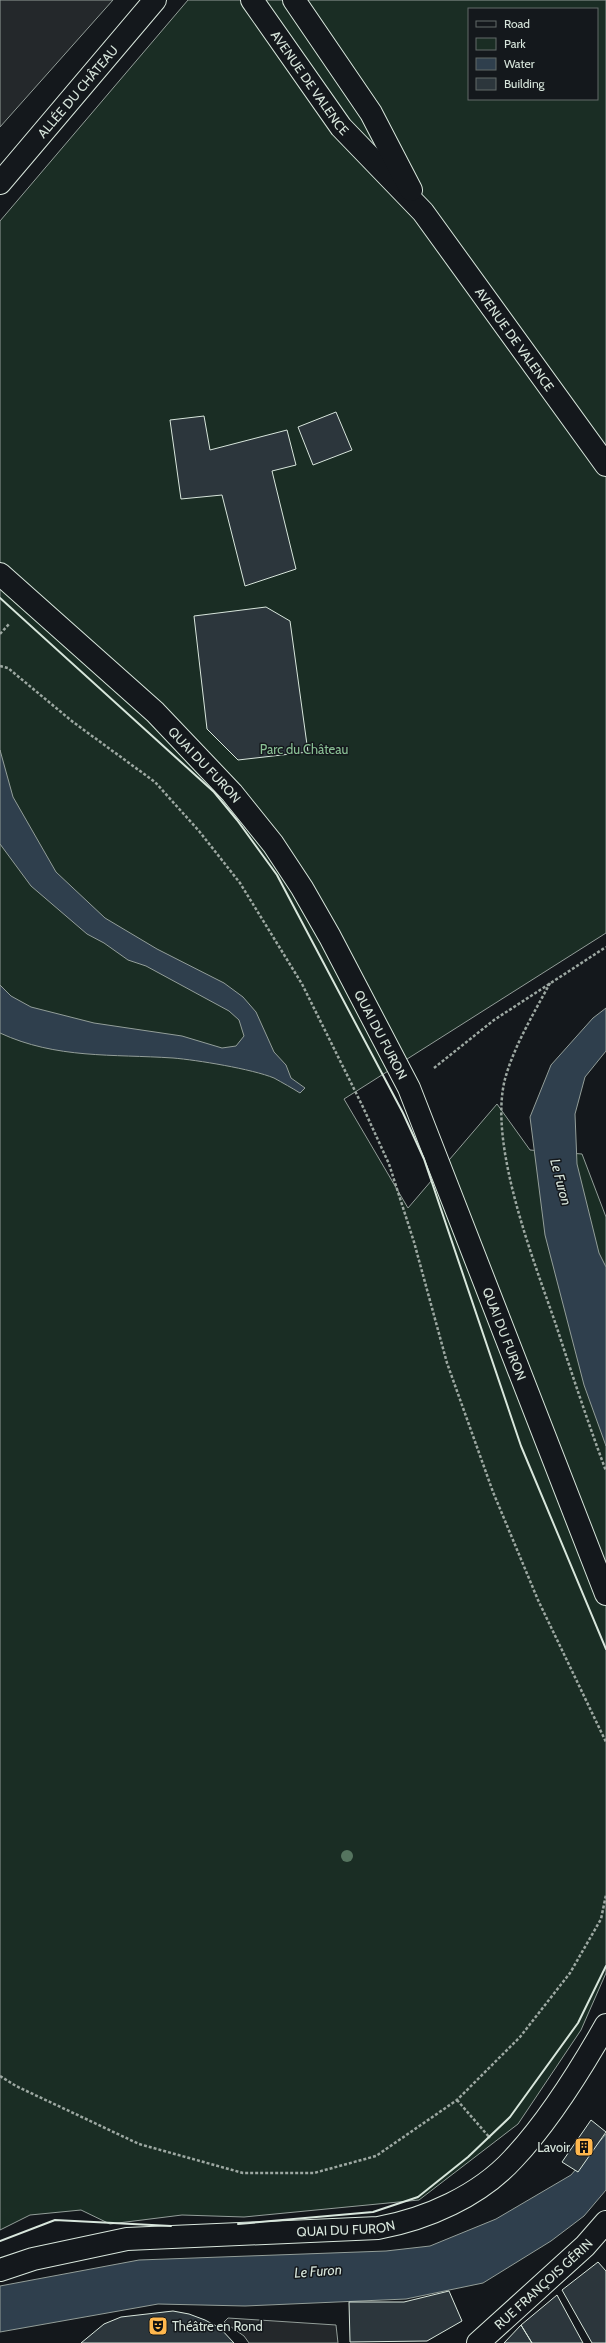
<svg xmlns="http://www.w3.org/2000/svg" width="606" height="2343" viewBox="0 0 606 2343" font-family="Cabin,sans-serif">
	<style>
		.green { fill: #1a2d24; stroke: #939e99; fill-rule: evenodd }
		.parking { fill: #24282b; stroke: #939e99 }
		.water { fill: #2f3f4d; stroke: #939e99 }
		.building { fill: #2c363c; stroke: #d8e6dc }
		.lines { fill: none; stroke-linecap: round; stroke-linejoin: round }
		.minor-casing { stroke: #d8e6dc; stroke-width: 24 }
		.major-casing { stroke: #d8e6dc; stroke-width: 24 }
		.path { stroke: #9da8a2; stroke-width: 2.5; stroke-dasharray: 3 2; stroke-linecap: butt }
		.minor { stroke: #14181c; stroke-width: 22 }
		.major { stroke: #14181c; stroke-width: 22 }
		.wall { stroke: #d8e6dc; stroke-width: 2 }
		.tree { fill: #55745f }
		.labels { text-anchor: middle; stroke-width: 3; stroke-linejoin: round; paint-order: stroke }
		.street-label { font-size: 13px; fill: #d8e6dc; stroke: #14181c }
		.park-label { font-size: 13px; fill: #8ac095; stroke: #14181c }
		.poi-label { font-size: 13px; fill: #d8e6dc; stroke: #14181c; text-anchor: end }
		.water-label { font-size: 14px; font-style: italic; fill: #d8e6dc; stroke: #14181c }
	</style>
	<rect width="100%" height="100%" fill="#14181c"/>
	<path class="green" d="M 188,0 L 606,0 L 606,933 L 344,1099 L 408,1208 L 497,1104 L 530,1150 L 582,1154 L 606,1217 L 606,1973 L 581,2030 L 518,2124 L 419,2200 L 244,2217 L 182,2215 L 110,2224 L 81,2210 L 30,2215 L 0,2230 L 0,221 ZM 469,9 L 597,9 L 597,99 L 469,99 Z"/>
	<path class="parking" d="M 0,0 L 113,0 L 0,127 Z
		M 228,2318 L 336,2325 L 338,2343 L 249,2343 L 244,2336 L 224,2322 Z"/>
	<path class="water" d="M 0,750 L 13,797 L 56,872 L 105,918 L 157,949 L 224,983 L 243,997 L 256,1012 L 274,1052 L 286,1065 L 291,1078 L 305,1088 L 300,1093 C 292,1088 283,1083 274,1078 C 252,1069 197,1060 173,1058 C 113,1054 56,1059 0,1033 L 0,985 L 11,996 L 31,1007 L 94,1023 L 182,1036 L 222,1048 L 236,1046 L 244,1036 L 239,1020 L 229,1011 L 146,966 L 128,960 L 104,943 L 87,934 L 31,886 L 0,844 Z
		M 606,1008 L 606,1051 L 585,1077 L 575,1114 L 577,1164 L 599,1253 L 606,1267 L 606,1446 L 584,1385 L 545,1235 L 530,1117 L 551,1065 L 593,1018 Z
		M 606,2134 L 606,2190 L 584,2216 L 551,2241 L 483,2283 L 406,2299 L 245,2306 L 158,2304 L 0,2332 L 0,2286 L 139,2260 L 386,2251 L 430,2246 L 496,2219 L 571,2175 Z"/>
	<path class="building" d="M 336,412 L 352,450 L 313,465 L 298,427 Z
		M 204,416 L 210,450 L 287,430 L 296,465 L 272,471 L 296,569 L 245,586 L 222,495 L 181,499 L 170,420 Z
		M 266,607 L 290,621 L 308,752 L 238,760 L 207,729 L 194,616 Z
		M 591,2120 L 606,2132 L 578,2172 L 562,2162 Z
		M 598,2262 L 606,2271 L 606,2343 L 592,2343 L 562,2290 Z
		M 449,2291 L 462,2321 L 427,2341 L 350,2342 L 349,2302 L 404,2302 Z
		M 557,2295 L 583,2343 L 532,2343 L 521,2325 Z
		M 173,2311 L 189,2314 L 205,2320 L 220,2328 L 234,2343 L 81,2343 L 104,2324 L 121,2317 Z
		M 521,2325 L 532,2343 L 504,2343 Z"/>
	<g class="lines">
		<defs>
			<g id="minor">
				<path id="s1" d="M 0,183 L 155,0"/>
				<path id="s2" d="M 0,574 L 155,712 L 232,793 L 273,844 L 302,888 L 330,937 L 409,1088 L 606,1594"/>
				<path id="s3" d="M 0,2270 L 33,2259 L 127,2239 L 378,2228 C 427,2219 479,2196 513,2159 C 548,2122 581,2069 606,2025"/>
				<path id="s4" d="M 478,2343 L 585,2246 L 606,2222"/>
			</g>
			<g id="major">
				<path id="s5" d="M 252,0 L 341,127 L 423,212 L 606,465"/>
				<path d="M 294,0 L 371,113 L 411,190"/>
			</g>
		</defs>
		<use href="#minor" class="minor-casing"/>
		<use href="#major" class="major-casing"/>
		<path class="path" d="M 0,634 L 9,624
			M 0,666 L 8,668 L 73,722 L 155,782 L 199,831 L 240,883 L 302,984 L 362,1105 L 389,1164 L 414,1242 L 447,1363 L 493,1492 L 538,1600 L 606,1742
			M 550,983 C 534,1013 514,1046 505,1079 C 488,1145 534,1261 556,1325 C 572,1374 588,1423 606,1471
			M 434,1068 L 494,1020 L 606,947
			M 0,2076 L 16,2086 L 139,2144 L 243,2173 L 314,2173 L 376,2156 L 457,2100 L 520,2037 L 570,1973 L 601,1919 L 606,1895
			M 457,2100 L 490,2138"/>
		<use href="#minor" class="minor"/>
		<use href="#major" class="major"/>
		<path class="wall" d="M 0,598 L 214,792 L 237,820 L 277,875 L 403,1113 L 424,1159 L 521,1446 L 606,1649
			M 238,2224 L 373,2212 L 418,2197 L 468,2157 L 510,2117 L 578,2023 L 606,1966
			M 0,2241 L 55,2220 L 171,2226"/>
	</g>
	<circle class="tree" cx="347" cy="1856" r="6"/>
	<defs>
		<symbol id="building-square" viewBox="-11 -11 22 22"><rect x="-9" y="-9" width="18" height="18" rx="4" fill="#ffb74d" stroke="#14181c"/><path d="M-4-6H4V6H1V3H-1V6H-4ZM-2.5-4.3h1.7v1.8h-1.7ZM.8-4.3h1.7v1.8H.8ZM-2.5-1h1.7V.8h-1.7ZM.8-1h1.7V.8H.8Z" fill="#111"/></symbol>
		<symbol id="theatre-square" viewBox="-11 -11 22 22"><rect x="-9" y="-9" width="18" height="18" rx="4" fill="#ffb74d" stroke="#14181c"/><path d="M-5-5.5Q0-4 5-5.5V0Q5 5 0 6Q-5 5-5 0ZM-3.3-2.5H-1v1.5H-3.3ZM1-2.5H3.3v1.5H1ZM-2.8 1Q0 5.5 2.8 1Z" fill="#111"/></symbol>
	</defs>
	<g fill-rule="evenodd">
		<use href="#building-square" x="573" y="2136" width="22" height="22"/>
		<use href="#theatre-square" x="147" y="2315" width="22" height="22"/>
	</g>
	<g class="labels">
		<g class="street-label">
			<text dy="5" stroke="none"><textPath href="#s5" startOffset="101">AVENUE DE VALENCE</textPath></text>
			<text dy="5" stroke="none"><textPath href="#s1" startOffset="120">ALLÉE DU CHÂTEAU</textPath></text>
			<text dy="5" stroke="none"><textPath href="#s5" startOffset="430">AVENUE DE VALENCE</textPath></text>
			<text dy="5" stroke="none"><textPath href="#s2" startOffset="280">QUAI DU FURON</textPath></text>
			<text dy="5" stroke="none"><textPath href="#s2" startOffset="604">QUAI DU FURON</textPath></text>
			<text dy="5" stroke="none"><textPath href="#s2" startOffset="928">QUAI DU FURON</textPath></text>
			<text dy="5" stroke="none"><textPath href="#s3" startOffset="350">QUAI DU FURON</textPath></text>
			<text dy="5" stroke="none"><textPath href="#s4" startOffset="88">RUE FRANÇOIS GÉRIN</textPath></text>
		</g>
		<g class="park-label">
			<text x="304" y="754">Parc du Château</text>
		</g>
		<g class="poi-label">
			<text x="570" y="2152">Lavoir</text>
			<text x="172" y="2331" text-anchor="start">Théâtre en Rond</text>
		</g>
		<g class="water-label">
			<text transform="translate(561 1182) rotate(75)" y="5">Le Furon</text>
			<text transform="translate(318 2271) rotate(-4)" y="5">Le Furon</text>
		</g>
	</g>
	<rect x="468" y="8" width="130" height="92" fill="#14181c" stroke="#626a69"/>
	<rect x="476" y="21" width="20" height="6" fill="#14181c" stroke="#626a69"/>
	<text x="504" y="28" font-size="12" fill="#d8e6dc">Road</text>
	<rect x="476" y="38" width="20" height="12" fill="#1a2d24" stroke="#626a69"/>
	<text x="504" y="48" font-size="12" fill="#d8e6dc">Park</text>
	<rect x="476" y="58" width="20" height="12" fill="#2f3f4d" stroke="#626a69"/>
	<text x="504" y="68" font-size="12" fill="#d8e6dc">Water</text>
	<rect x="476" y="78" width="20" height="12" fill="#2c363c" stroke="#626a69"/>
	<text x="504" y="88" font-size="12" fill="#d8e6dc">Building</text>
</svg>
